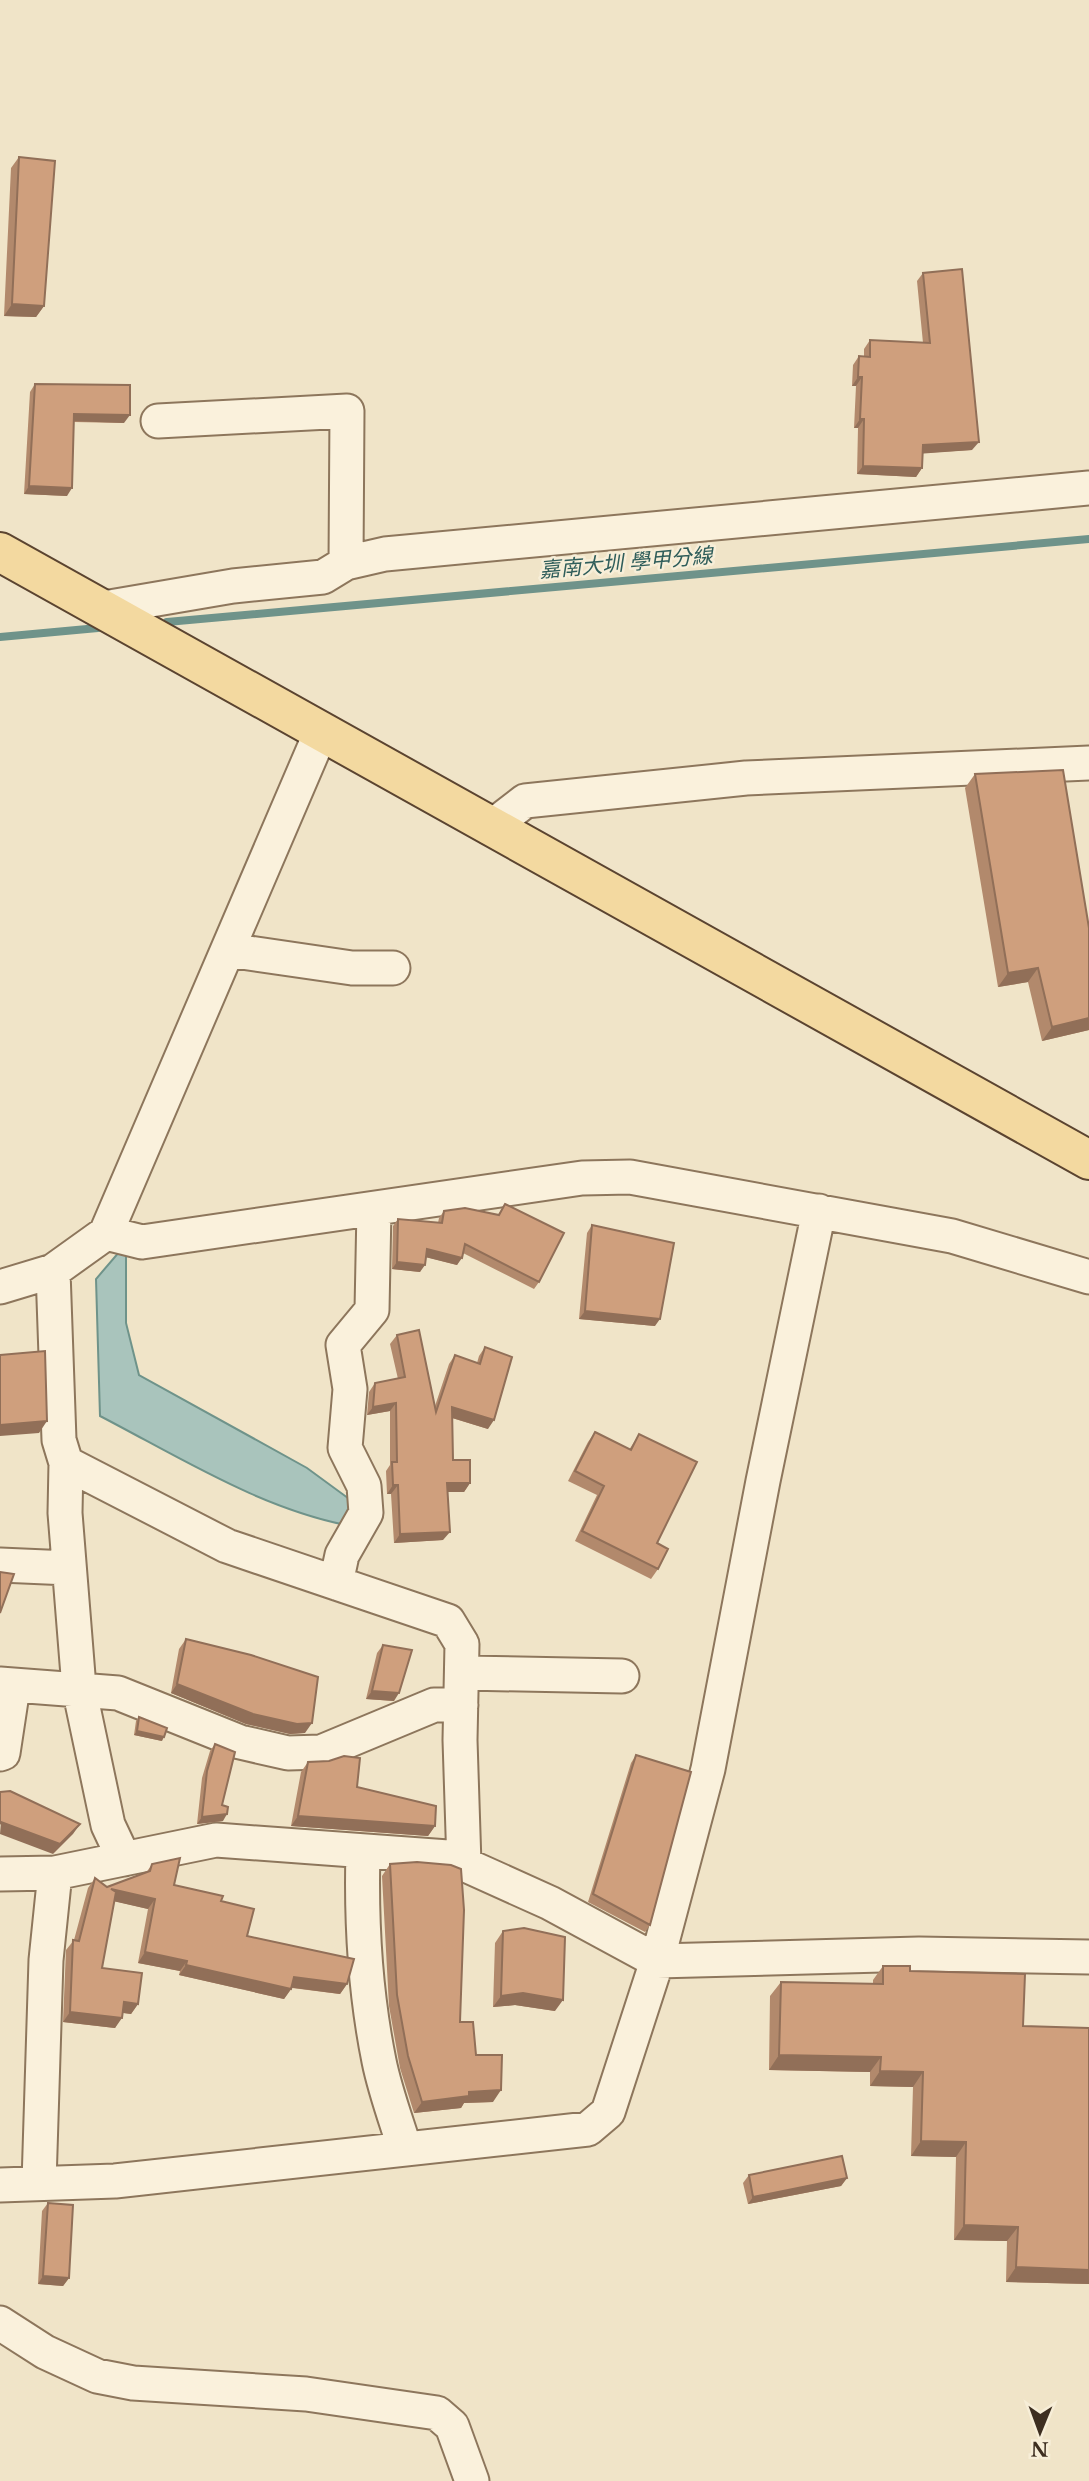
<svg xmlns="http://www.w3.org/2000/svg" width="1089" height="2481" viewBox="0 0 1089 2481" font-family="'Libre Baskerville','Noto Sans TC',serif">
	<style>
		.water { fill: #a9c4bc; stroke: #6f938a; stroke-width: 2 }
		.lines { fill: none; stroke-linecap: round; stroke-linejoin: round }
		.stream { stroke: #6f938a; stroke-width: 8 }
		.minor-casing { stroke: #8d765c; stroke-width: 37 }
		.major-casing { stroke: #5b4430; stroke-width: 42 }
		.minor { stroke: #faf1dc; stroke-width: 33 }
		.major { stroke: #f3d9a0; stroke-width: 38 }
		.wall { fill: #b2896c }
		.shaded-wall { fill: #916f58 }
		.building { fill: #cf9f7d; stroke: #916f58; stroke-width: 2 }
		.labels { text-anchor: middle; stroke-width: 5; stroke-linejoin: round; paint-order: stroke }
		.water-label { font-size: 21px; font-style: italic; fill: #2f5d5a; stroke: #f7eed8 }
	</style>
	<rect width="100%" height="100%" fill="#f0e4c8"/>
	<path class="water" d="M 126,1244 L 126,1323 L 139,1375 L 307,1468 L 352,1501 L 357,1527 C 266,1512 181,1458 100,1416 L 96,1279 Z"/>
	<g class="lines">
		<path class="stream" d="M 167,622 L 1089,539
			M 0,637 L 98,628"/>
		<defs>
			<path id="minor" d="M 158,421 L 347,411 L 346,563
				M 104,608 L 233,586 L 323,577 L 346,563 L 385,554 L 1089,488
				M 490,828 L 525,801 L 746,778 L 1089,763
				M 228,950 L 352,968 L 393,968
				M 106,1233 L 321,732
				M 53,1271 L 59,1440 L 66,1463 L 227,1546 L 448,1621 L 462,1644 L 460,1740 L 464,1864
				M 0,1287 L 53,1271 L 106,1233 L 142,1242 L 582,1178 L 630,1177 L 952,1236 L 1089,1277
				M 66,1463 L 65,1513 L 79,1688 L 108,1825 L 124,1859
				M 0,1565 L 69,1568
				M 336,1583 L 342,1555 L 366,1513 L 364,1486 L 345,1448 L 350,1389 L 343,1345 L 372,1310 L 374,1209
				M 464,1673 L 622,1676
				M 0,1684 L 118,1693 L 240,1742 L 288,1753 L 321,1752 L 434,1705 L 461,1705
				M 0,1754 L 3,1753 L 13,1687
				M 363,1851 C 361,1921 365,1992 379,2061 C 385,2091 396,2120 405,2149
				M 0,1874 L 55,1873 L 216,1840 L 448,1857 L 550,1903 L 657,1961 L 919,1954 L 1089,1957
				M 39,2183 L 46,1960 L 55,1873
				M 0,2185 L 115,2181 L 588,2129 L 608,2112 L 657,1961 L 708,1769 L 763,1481 L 819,1211
				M 0,2323 L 45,2352 L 97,2376 L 133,2383 L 306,2394 L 437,2413 L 452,2426 L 472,2481"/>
			<path id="major" d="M 0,552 L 1089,1160"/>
		</defs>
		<use href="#minor" class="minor-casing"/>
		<use href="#major" class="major-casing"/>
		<use href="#minor" class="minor"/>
		<use href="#major" class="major"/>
	</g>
	<path class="wall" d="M 19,157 L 44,306 L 36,317 L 4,316 L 11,168 Z
		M 923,273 L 972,450 L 923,453 L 922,468 L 916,477 L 857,474 L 858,428 L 854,428 L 856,386 L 852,386 L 853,365 L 859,356 L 864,356 L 864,349 L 870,340 L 923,343 L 917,281 Z
		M 35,384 L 124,423 L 74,422 L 67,496 L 24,494 L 30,392 Z
		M 975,774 L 1089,1030 L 1042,1041 L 1028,982 L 998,987 L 965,788 Z
		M 505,1204 L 539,1282 L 534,1289 L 463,1253 L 457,1265 L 426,1257 L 420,1272 L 392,1269 L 393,1226 L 398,1219 L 438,1223 L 439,1218 L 444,1211 L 498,1215 Z
		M 592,1225 L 655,1326 L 579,1319 L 587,1233 Z
		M 397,1335 L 435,1406 L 449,1364 L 455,1355 L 477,1363 L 479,1356 L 485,1347 L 488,1429 L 452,1418 L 453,1460 L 470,1483 L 464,1492 L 448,1492 L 443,1540 L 394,1543 L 391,1494 L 387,1494 L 386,1471 L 390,1465 L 390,1411 L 367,1415 L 369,1392 L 375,1383 L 398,1379 L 390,1344 Z
		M 595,1432 L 629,1450 L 639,1434 L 657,1543 L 658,1569 L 651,1579 L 575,1541 L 597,1495 L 568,1481 L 588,1442 Z
		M 186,1639 L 305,1733 L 290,1734 L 246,1724 L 171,1693 L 179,1649 Z
		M 383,1645 L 394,1701 L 366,1699 L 377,1653 Z
		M 139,1717 L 162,1741 L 134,1735 L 136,1721 Z
		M 215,1744 L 222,1805 L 223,1821 L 197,1824 L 202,1778 L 210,1751 Z
		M 636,1755 L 650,1925 L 645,1932 L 588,1902 L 631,1763 Z
		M 308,1762 L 357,1787 L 435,1826 L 428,1836 L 291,1826 L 301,1772 Z
		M 152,1864 L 174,1885 L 221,1901 L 247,1936 L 347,1984 L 340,1994 L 292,1988 L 284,1999 L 179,1975 L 180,1971 L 138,1963 L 148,1909 L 114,1901 L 102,1968 L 138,2004 L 131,2014 L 123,2013 L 115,2028 L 63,2022 L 66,1950 L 74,1940 L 88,1888 L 95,1878 L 107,1887 L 146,1873 Z
		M 390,1864 L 460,2022 L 476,2055 L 493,2102 L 464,2103 L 461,2108 L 414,2113 L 400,2068 L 389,2006 L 382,1876 Z
		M 503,1931 L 555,2011 L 515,2005 L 493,2007 L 495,1943 Z
		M 883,1966 L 910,1971 L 1023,2026 L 1089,2284 L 1006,2282 L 1007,2241 L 954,2240 L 956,2157 L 911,2156 L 913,2087 L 870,2086 L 870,2072 L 769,2070 L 770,1996 L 781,1982 L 873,1984 L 873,1980 Z
		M 749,2175 L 847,2178 L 841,2186 L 748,2204 L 743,2183 Z
		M 48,2203 L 69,2278 L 63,2286 L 38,2284 L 42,2211 Z"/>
	<path class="shaded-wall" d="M 12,304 L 44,306 L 36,317 L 4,316 Z
		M 858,377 L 862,377 L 856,386 L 852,386 Z
		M 74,414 L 130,415 L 124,423 L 69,421 Z
		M 860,419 L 864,419 L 858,428 L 854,428 Z
		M 979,442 L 972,450 L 917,454 L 923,445 Z
		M 863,466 L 922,468 L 916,477 L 857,474 Z
		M 29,486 L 72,488 L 67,496 L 24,494 Z
		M 1038,968 L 1028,982 L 998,987 L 1008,973 Z
		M 1089,1018 L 1089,1030 L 1042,1041 L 1052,1027 Z
		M 427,1249 L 462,1258 L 457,1265 L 421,1256 Z
		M 397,1262 L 425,1265 L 420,1272 L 392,1269 Z
		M 585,1311 L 660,1319 L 655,1326 L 579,1319 Z
		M 396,1403 L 390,1411 L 367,1415 L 373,1407 Z
		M 452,1407 L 494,1420 L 488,1429 L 446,1416 Z
		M 47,1421 L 39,1433 L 0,1436 L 0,1425 Z
		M 447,1483 L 470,1483 L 464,1492 L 441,1492 Z
		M 393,1485 L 398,1485 L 391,1494 L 387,1494 Z
		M 450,1532 L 443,1540 L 394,1543 L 400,1534 Z
		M 177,1684 L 312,1723 L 305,1733 L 290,1734 L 246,1724 L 171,1693 Z
		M 372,1691 L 399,1693 L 394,1701 L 366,1699 Z
		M 137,1731 L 164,1737 L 162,1741 L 134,1735 Z
		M 227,1814 L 223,1821 L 197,1824 L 202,1817 Z
		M 298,1816 L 435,1826 L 428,1836 L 291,1826 Z
		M 1,1822 L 80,1824 L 73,1834 L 53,1854 L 0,1834 Z
		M 111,1889 L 155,1899 L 148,1909 L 104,1899 Z
		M 145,1952 L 187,1961 L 180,1971 L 138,1963 Z
		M 186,1965 L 291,1989 L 284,1999 L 179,1975 Z
		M 294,1977 L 347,1984 L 340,1994 L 287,1987 Z
		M 523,1993 L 563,2000 L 555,2011 L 515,2005 L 493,2007 L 501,1996 Z
		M 124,2002 L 138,2004 L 131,2014 L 117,2012 Z
		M 70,2012 L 122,2018 L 115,2028 L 63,2022 Z
		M 779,2055 L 881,2057 L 870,2072 L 769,2070 Z
		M 880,2071 L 923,2072 L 913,2087 L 870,2086 Z
		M 501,2090 L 493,2102 L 464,2103 L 461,2108 L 414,2113 L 422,2102 L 469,2092 Z
		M 921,2141 L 966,2142 L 956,2157 L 911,2156 Z
		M 847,2178 L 841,2186 L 748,2204 L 753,2197 Z
		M 964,2225 L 1018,2227 L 1007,2241 L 954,2240 Z
		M 1016,2267 L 1089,2270 L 1089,2284 L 1006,2282 Z
		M 43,2276 L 69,2278 L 63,2286 L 38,2284 Z"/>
	<path class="building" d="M 19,157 L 55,161 L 44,306 L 12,304 Z
		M 962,269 L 979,442 L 923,445 L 922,468 L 863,466 L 864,419 L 860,419 L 862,377 L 858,377 L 859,356 L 870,357 L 870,340 L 930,343 L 923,273 Z
		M 35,384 L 130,385 L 130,415 L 74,414 L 72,488 L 29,486 Z
		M 1063,770 L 1089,928 L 1089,1018 L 1052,1027 L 1038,968 L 1008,973 L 975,774 Z
		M 505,1204 L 564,1233 L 539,1282 L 465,1244 L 462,1258 L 427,1249 L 425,1265 L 397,1262 L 398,1219 L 442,1223 L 444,1211 L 465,1208 L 499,1215 Z
		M 592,1225 L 674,1243 L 660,1319 L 585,1311 Z
		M 419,1330 L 436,1412 L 455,1355 L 480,1364 L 485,1347 L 512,1357 L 494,1420 L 452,1407 L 453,1460 L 470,1460 L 470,1483 L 447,1483 L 450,1532 L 400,1534 L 398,1485 L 393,1485 L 392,1462 L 397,1462 L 396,1403 L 373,1407 L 375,1383 L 405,1377 L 397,1335 Z
		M 45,1351 L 47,1421 L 0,1425 L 0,1355 Z
		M 595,1432 L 631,1450 L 639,1434 L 697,1462 L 657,1543 L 668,1549 L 658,1569 L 582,1531 L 604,1486 L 575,1471 Z
		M 0,1572 L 14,1574 L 0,1613 Z
		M 186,1639 L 251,1655 L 318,1677 L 312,1723 L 297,1724 L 253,1714 L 177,1684 Z
		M 383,1645 L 412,1650 L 399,1693 L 372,1691 Z
		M 139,1717 L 167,1728 L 164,1737 L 137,1731 Z
		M 215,1744 L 235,1752 L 222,1805 L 228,1807 L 227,1814 L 202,1817 L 207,1771 Z
		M 636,1755 L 691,1772 L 650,1925 L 593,1894 Z
		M 344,1756 L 360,1758 L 357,1787 L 436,1806 L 435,1826 L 298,1816 L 308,1762 L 329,1761 Z
		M 10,1791 L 80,1824 L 60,1844 L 1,1822 L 0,1824 L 0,1792 Z
		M 180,1858 L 174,1885 L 223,1896 L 221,1901 L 254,1909 L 247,1936 L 354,1959 L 347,1984 L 294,1977 L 291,1989 L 186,1965 L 187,1961 L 145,1952 L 155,1899 L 111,1889 L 116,1892 L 102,1968 L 142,1973 L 138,2004 L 124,2002 L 122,2018 L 70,2012 L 73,1940 L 79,1941 L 95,1878 L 107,1887 L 150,1871 L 152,1864 Z
		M 417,1862 L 451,1865 L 461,1869 L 464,1910 L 460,2022 L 473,2022 L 476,2055 L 502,2055 L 501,2090 L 469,2092 L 469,2096 L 422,2102 L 408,2056 L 397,1995 L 390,1864 Z
		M 524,1928 L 565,1937 L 563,2000 L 523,1993 L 501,1996 L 503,1931 Z
		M 883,1966 L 910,1966 L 910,1971 L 1025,1974 L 1023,2026 L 1089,2028 L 1089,2270 L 1016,2267 L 1018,2227 L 964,2225 L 966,2142 L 921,2141 L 923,2072 L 880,2071 L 881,2057 L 779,2055 L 781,1982 L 883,1984 Z
		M 842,2156 L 847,2178 L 753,2197 L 749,2175 Z
		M 48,2203 L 73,2205 L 69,2278 L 43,2276 Z"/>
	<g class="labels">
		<g class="water-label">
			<text transform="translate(626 563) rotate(-5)" y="7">嘉南大圳 學甲分線</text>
		</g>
	</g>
	<g transform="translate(1040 2432) rotate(181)" stroke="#f7eed8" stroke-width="5" paint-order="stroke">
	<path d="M0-5L12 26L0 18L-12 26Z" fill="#3d2e20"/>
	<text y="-10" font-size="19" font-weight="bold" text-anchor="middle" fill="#3d2e20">N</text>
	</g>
</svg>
